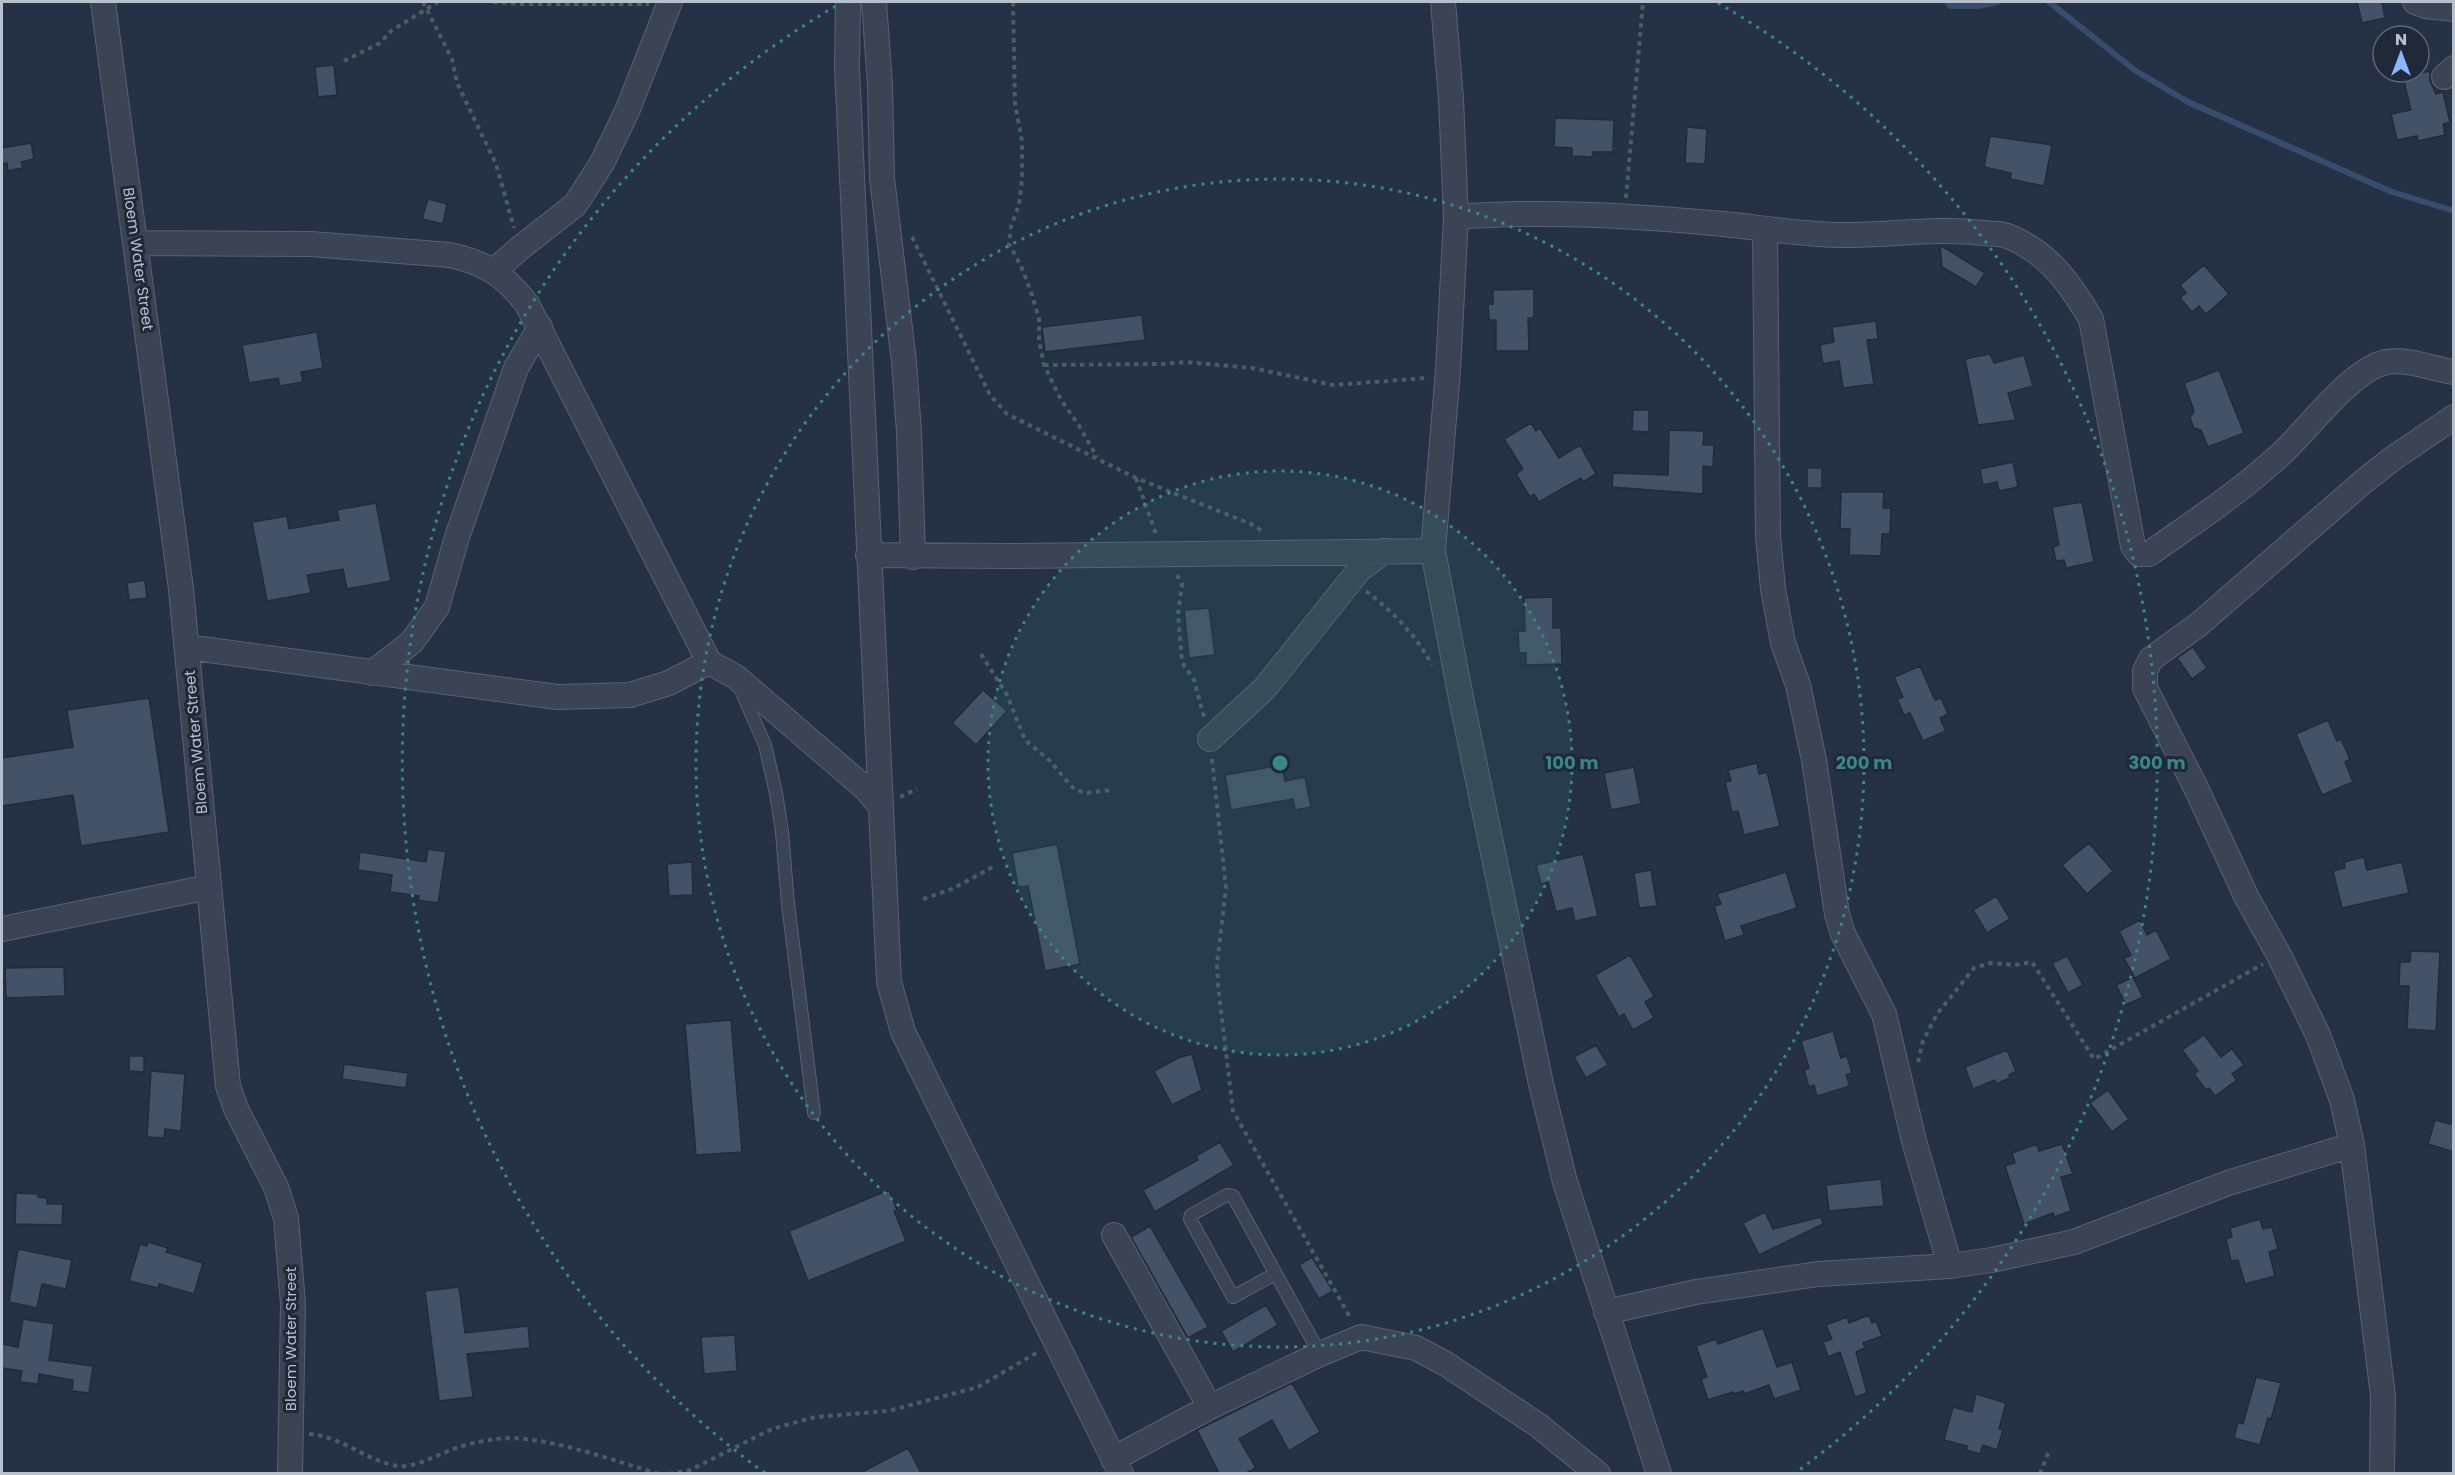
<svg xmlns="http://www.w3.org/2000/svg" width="2455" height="1475" viewBox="0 0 2455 1475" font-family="Poppins,sans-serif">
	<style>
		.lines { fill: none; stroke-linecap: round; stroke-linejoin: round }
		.stream { stroke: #384d6d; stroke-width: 6 }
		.building { fill: #445267; stroke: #212b3c; stroke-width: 1.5 }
		.service-casing { stroke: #596272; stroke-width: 14 }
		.minor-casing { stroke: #596272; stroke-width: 26 }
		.path { stroke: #465f62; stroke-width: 4; stroke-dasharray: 4.5 4.5; stroke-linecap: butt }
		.service { stroke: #3a4454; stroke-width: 12 }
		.minor { stroke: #3a4454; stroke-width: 24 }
		.ring { fill: none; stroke: #398886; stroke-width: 3; stroke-dasharray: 3 6 }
		.labels { text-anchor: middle; stroke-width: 6; stroke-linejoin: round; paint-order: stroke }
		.street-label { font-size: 15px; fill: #b8c0ce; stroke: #1f293a }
		.centre { fill: #398886; stroke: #1f293a; stroke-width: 3 }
		.ring-label { font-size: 18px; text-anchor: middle; font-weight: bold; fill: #398886; stroke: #1f293a; stroke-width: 6; stroke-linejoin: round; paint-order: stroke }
	</style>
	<rect width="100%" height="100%" fill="#253245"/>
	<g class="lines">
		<path class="stream" d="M 1947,2 L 1950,6 L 1978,6 L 1997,2
			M 2049,2 L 2136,71 L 2188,102 L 2392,192 L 2454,211"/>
	</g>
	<path class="building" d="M 2357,2 L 2382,2 L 2385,18 L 2362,23 Z
		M 334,65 L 337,95 L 318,97 L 315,67 Z
		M 2430,71 L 2430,81 L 2436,94 L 2443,92 L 2450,122 L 2443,124 L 2445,135 L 2418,141 L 2417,136 L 2397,140 L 2391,114 L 2411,110 L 2403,77 Z
		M 1555,118 L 1614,120 L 1613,152 L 1593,152 L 1592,157 L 1572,156 L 1572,148 L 1554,147 Z
		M 1687,127 L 1707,129 L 1705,164 L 1685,163 Z
		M 1990,136 L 2052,145 L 2044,186 L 2010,179 L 2011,173 L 1984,167 Z
		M 31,143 L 34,159 L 21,162 L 23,168 L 8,171 L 7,163 L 2,164 L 2,148 Z
		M 428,199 L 447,204 L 443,224 L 422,219 Z
		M 1940,245 L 1985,273 L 1976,287 L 1942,267 Z
		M 2204,265 L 2229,294 L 2206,314 L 2199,306 L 2192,312 L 2180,298 L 2186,293 L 2180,285 Z
		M 1534,289 L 1534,318 L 1528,318 L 1529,351 L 1496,351 L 1496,320 L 1489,320 L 1488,304 L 1493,304 L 1493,290 Z
		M 1142,315 L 1145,340 L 1045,352 L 1042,327 Z
		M 1876,321 L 1878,339 L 1867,340 L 1874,384 L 1843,388 L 1839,361 L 1823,364 L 1820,345 L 1834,342 L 1832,327 Z
		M 317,332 L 323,368 L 301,372 L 303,382 L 280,386 L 278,378 L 249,383 L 242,345 Z
		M 1990,354 L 1994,363 L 2024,355 L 2033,386 L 2008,393 L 2016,420 L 1978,425 L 1965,359 Z
		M 2219,370 L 2244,433 L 2208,447 L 2201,430 L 2194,428 L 2190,418 L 2194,411 L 2184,383 Z
		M 1633,410 L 1649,410 L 1649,432 L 1632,431 Z
		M 1531,423 L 1536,431 L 1540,428 L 1559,458 L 1580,445 L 1596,474 L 1583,482 L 1581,478 L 1539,502 L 1534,494 L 1530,497 L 1516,474 L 1523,469 L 1504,439 Z
		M 1669,430 L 1704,431 L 1703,445 L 1714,445 L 1713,467 L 1703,466 L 1703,494 L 1612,487 L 1613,473 L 1668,475 Z
		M 2013,462 L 2018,487 L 1999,491 L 1997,482 L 1983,485 L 1980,469 Z
		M 1807,468 L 1822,468 L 1822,488 L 1807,488 Z
		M 1841,492 L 1884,492 L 1883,508 L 1891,508 L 1890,534 L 1882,534 L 1881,556 L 1849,555 L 1850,529 L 1840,529 Z
		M 2082,502 L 2094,562 L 2066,568 L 2064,560 L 2056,561 L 2053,547 L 2059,545 L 2052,507 Z
		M 376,503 L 391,581 L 347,589 L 343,569 L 307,575 L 311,593 L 267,601 L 252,522 L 287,516 L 289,529 L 339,520 L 337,510 Z
		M 145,580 L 147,598 L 129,600 L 127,583 Z
		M 1553,597 L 1553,628 L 1561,628 L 1562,664 L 1526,665 L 1526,653 L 1519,653 L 1518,631 L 1525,631 L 1524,598 Z
		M 1209,608 L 1215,655 L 1189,658 L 1184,610 Z
		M 2193,647 L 2207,668 L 2192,679 L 2177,658 Z
		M 1920,666 L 1935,700 L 1941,698 L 1948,714 L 1940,718 L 1946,731 L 1923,741 L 1910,713 L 1904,715 L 1897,699 L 1903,697 L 1894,677 Z
		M 983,690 L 1007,711 L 976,745 L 952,723 Z
		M 149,698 L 169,832 L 81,846 L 73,795 L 2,806 L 2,758 L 73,747 L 67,710 Z
		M 2328,720 L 2337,741 L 2341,739 L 2350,759 L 2345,762 L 2353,782 L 2322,795 L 2296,734 Z
		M 1757,763 L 1759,774 L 1767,772 L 1780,826 L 1744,835 L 1738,811 L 1732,812 L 1725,782 L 1731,781 L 1728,770 Z
		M 1282,765 L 1285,781 L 1305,777 L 1311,807 L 1295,810 L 1293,799 L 1231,810 L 1225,775 Z
		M 1634,767 L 1641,804 L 1611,810 L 1604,773 Z
		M 2089,843 L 2113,871 L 2087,894 L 2062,865 Z
		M 1057,844 L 1080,964 L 1045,971 L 1028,886 L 1018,887 L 1012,853 Z
		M 428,849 L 446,852 L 438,903 L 418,900 L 419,896 L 390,892 L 392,875 L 358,870 L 360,852 L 426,862 Z
		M 1583,854 L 1598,916 L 1575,921 L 1572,908 L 1556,912 L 1548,882 L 1541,884 L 1536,865 Z
		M 2364,857 L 2367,870 L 2402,862 L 2409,893 L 2342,908 L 2333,871 L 2345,868 L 2344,862 Z
		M 692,862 L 693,895 L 669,896 L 667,864 Z
		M 1651,870 L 1657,906 L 1639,908 L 1634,873 Z
		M 1786,872 L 1797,908 L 1741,926 L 1744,935 L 1725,941 L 1714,906 L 1721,904 L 1717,894 Z
		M 1996,896 L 2010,919 L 1987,933 L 1973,910 Z
		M 2140,920 L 2147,935 L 2156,930 L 2171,959 L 2135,978 L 2124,958 L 2131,955 L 2119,931 Z
		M 2411,951 L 2440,952 L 2436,1031 L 2407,1029 L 2409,986 L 2399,986 L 2400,962 L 2410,962 Z
		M 1630,955 L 1654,996 L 1645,1002 L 1654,1018 L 1633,1030 L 1624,1014 L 1619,1017 L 1595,975 Z
		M 2067,956 L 2083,985 L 2068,993 L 2052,963 Z
		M 64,967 L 65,996 L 6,998 L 5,968 Z
		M 2133,977 L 2143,997 L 2126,1005 L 2116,985 Z
		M 731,1020 L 742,1152 L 696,1155 L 685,1024 Z
		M 1833,1031 L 1841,1058 L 1847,1056 L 1852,1073 L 1846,1075 L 1850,1086 L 1817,1096 L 1814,1085 L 1809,1087 L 1804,1070 L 1809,1068 L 1801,1041 Z
		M 2204,1035 L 2221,1057 L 2232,1049 L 2244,1065 L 2232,1074 L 2237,1080 L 2215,1096 L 2209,1088 L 2206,1090 L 2194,1074 L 2198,1071 L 2182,1050 Z
		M 1596,1045 L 1608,1065 L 1586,1078 L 1574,1057 Z
		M 2007,1050 L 2016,1071 L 2009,1075 L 2010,1078 L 1996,1084 L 1995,1080 L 1973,1089 L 1965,1067 Z
		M 1192,1054 L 1202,1090 L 1172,1105 L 1154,1071 L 1178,1058 Z
		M 129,1056 L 144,1056 L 144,1072 L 129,1071 Z
		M 344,1064 L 408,1073 L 406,1088 L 342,1079 Z
		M 151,1071 L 185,1074 L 181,1131 L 165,1129 L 164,1138 L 147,1137 Z
		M 2108,1090 L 2129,1119 L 2112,1132 L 2090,1103 Z
		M 2435,1120 L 2454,1125 L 2454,1152 L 2428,1144 Z
		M 1220,1142 L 1234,1165 L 1155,1212 L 1143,1190 L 1198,1160 L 1196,1156 Z
		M 2037,1144 L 2039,1151 L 2062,1144 L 2073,1174 L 2061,1177 L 2071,1211 L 2054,1217 L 2053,1213 L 2024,1224 L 2005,1166 L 2015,1163 L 2012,1153 Z
		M 1881,1179 L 1884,1206 L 1829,1211 L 1826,1185 Z
		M 889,1190 L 897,1210 L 894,1211 L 906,1241 L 808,1281 L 789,1231 Z
		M 16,1193 L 38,1194 L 38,1197 L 47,1198 L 47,1204 L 63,1204 L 62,1225 L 15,1224 Z
		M 1765,1212 L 1773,1229 L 1821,1217 L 1823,1224 L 1759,1255 L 1743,1223 Z
		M 2260,1219 L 2263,1229 L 2272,1227 L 2278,1249 L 2269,1252 L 2275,1276 L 2245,1284 L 2238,1260 L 2231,1261 L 2226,1239 L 2232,1237 L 2230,1228 Z
		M 1150,1226 L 1208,1327 L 1188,1338 L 1131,1237 Z
		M 148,1242 L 168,1248 L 166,1252 L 203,1263 L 194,1294 L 159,1284 L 158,1288 L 129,1281 L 140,1244 L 147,1246 Z
		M 18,1249 L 72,1260 L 66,1289 L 42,1284 L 37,1308 L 9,1302 Z
		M 1312,1257 L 1333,1291 L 1319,1299 L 1299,1265 Z
		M 459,1287 L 465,1333 L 528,1326 L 530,1348 L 467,1354 L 473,1397 L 439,1401 L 425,1291 Z
		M 1266,1305 L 1278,1325 L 1233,1352 L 1221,1331 Z
		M 1869,1315 L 1872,1323 L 1876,1321 L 1882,1336 L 1863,1343 L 1865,1348 L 1856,1352 L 1867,1393 L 1855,1397 L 1840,1352 L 1828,1357 L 1823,1342 L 1832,1339 L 1826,1325 L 1847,1317 L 1849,1323 Z
		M 23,1319 L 54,1324 L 49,1360 L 93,1366 L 89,1393 L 72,1391 L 73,1380 L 39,1374 L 38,1384 L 20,1382 L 22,1371 L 2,1368 L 2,1344 L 18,1347 Z
		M 1763,1328 L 1777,1367 L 1792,1362 L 1801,1390 L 1774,1399 L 1769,1385 L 1744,1394 L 1743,1391 L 1734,1394 L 1733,1392 L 1708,1400 L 1701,1379 L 1707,1377 L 1696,1346 L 1716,1339 L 1718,1344 Z
		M 735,1335 L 737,1371 L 704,1374 L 701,1337 Z
		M 2256,1377 L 2281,1383 L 2271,1419 L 2268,1418 L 2260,1445 L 2234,1438 L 2238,1422 L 2243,1424 Z
		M 1292,1383 L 1320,1432 L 1289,1451 L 1272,1420 L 1239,1439 L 1256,1468 L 1246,1473 L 1219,1473 L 1197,1430 Z
		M 1976,1394 L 2006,1403 L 1999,1429 L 2003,1430 L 1997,1450 L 1983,1445 L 1980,1454 L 1966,1450 L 1967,1446 L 1944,1440 L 1953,1407 L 1972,1412 Z
		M 908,1448 L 921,1473 L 860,1473 Z"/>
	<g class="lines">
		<defs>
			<path id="service" d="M 740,688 L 765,745 L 776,793 L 782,832 L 788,904 L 814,1113
				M 1275,1274 L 1233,1297 L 1190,1219 L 1191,1215 L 1227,1195 L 1233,1196 L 1320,1354"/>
			<path id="minor" d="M 103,2 L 181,589 L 228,1086 L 236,1109 L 276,1187 L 286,1218 L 293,1304 L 290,1474
				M 848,2 L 847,67 L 889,982 L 903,1032 L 1121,1474
				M 874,2 L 880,85 L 882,178 L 904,362 L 909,432 L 913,557
				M 1443,2 L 1451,99 L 1456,217
				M 2415,2 L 2426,6 L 2454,9
				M 2444,77 L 2454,68
				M 1765,230 L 1768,536 L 1773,589 L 1783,643 L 1798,685 L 1814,760 L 1837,914 L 1843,934 L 1884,1014 L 1914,1141 L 1950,1266
				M 136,243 L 311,244 L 450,255 C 486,263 504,275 527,304 L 709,662 L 736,677 L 866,789 L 880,806
				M 494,271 L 520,248 L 575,205 L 602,163 L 628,109 L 670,2
				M 868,555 L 1008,556 L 1433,551
				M 187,647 L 557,697 L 630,695 L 669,683 L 709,662
				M 372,673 L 412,642 L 437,607 L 457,537 L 516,368 L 540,327
				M 1210,739 L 1265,688 L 1360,569 L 1385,551
				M 2,929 L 209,887
				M 2352,1145 L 2342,1100 L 2318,1035 L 2279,955 L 2247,898 L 2196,788 L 2145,688 L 2145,671 L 2151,659 L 2198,625 L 2363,482 L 2392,459 L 2454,417
				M 1114,1235 L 1210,1407
				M 1606,1312 L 1696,1292 L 1818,1274 L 1950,1266 L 1992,1260 L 2074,1242 L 2228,1183 L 2352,1145 L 2383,1396 L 2382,1474
				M 1113,1459 L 1210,1407 L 1320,1354 L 1361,1337 L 1416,1348 L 1446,1364 L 1538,1425 L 1598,1474
				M 1659,1474 L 1565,1182 L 1541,1084 L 1462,703 L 1433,551 L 1448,370 L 1456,217 C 1544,210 1636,216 1724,224 C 1762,228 1799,234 1838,235 C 1886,236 1935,227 1983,233 C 1992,234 2002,233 2010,237 C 2050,254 2070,284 2091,319 L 2133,546 L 2139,554 L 2149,554 C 2194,522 2240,492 2280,455 C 2308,430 2350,370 2386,362 C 2408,358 2432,369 2454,372"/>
		</defs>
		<use href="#service" class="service-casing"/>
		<use href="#minor" class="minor-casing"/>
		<path class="path" d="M 423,2 L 452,59 L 457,83 L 496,164 L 514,228
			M 493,2 L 525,4 L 649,4
			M 1013,2 L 1015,104 L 1022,141 L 1022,179 L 1019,205 L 1011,226 L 1009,244 L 1021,266 L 1032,295 L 1039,319 L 1039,340 L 1044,365 L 1061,400 L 1078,424 L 1097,457
			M 344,61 L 380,43 L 391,31 L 438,2
			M 1626,198 L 1643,2
			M 912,237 L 990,395 L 1007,414 L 1136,478 L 1251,524 L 1264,532
			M 1044,365 L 1161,364 L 1186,362 L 1252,368 L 1333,385 L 1428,378
			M 1136,478 L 1156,534
			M 1177,575 L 1182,584 L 1178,614 L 1182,662 L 1194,680 L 1204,717
			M 1366,591 C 1393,612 1416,635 1432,665
			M 981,654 L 1007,695 L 1025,740 L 1049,760 L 1072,787 L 1084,793 L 1113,790
			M 1212,759 L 1226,888 L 1217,964 L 1218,985 L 1233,1111 L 1351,1319
			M 900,797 L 917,789
			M 923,899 L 952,889 L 993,867
			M 1918,1062 L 1923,1041 L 1937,1014 L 1974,968 L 1990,963 L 2015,965 L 2032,962 L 2094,1059 L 2263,964
			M 309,1434 C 342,1436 367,1462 399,1466 C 417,1468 442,1452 459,1447 C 471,1443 484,1441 495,1439 C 541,1433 614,1461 659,1474
			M 669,1474 L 690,1470 L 772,1429 L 815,1417 L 888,1411 L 978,1387 L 1038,1352
			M 2040,1474 L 2048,1453"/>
		<use href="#service" class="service"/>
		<use href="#minor" class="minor"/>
	</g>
	<circle cx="1280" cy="763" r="292" fill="#398886" fill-opacity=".12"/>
	<g class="ring">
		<circle cx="1280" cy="763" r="292"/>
		<circle cx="1280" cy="763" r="584"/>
		<path d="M765 1473A877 877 0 0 1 841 3M1718 3A877 877 0 0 1 1795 1473"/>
	</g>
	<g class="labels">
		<g class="street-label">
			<text transform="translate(138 259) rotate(82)" y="5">Bloem Water Street</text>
			<text transform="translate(196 742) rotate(-95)" y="5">Bloem Water Street</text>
			<text transform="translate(291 1339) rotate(-90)" y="5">Bloem Water Street</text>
		</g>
	</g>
	<circle cx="1280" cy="763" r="9" class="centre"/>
	<g class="ring-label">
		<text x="1572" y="769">100 m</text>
		<text x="1864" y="769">200 m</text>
		<text x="2157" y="769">300 m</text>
	</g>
	<rect width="2455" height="1475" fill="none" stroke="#b8c0ce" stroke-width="6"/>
	<g transform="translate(2401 54)"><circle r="28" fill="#1f293a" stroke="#5c6575" stroke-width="1.5"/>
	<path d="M0-4.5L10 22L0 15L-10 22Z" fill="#8cb6ff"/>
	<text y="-9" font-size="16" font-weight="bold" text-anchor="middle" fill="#b8c0ce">N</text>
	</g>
</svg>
